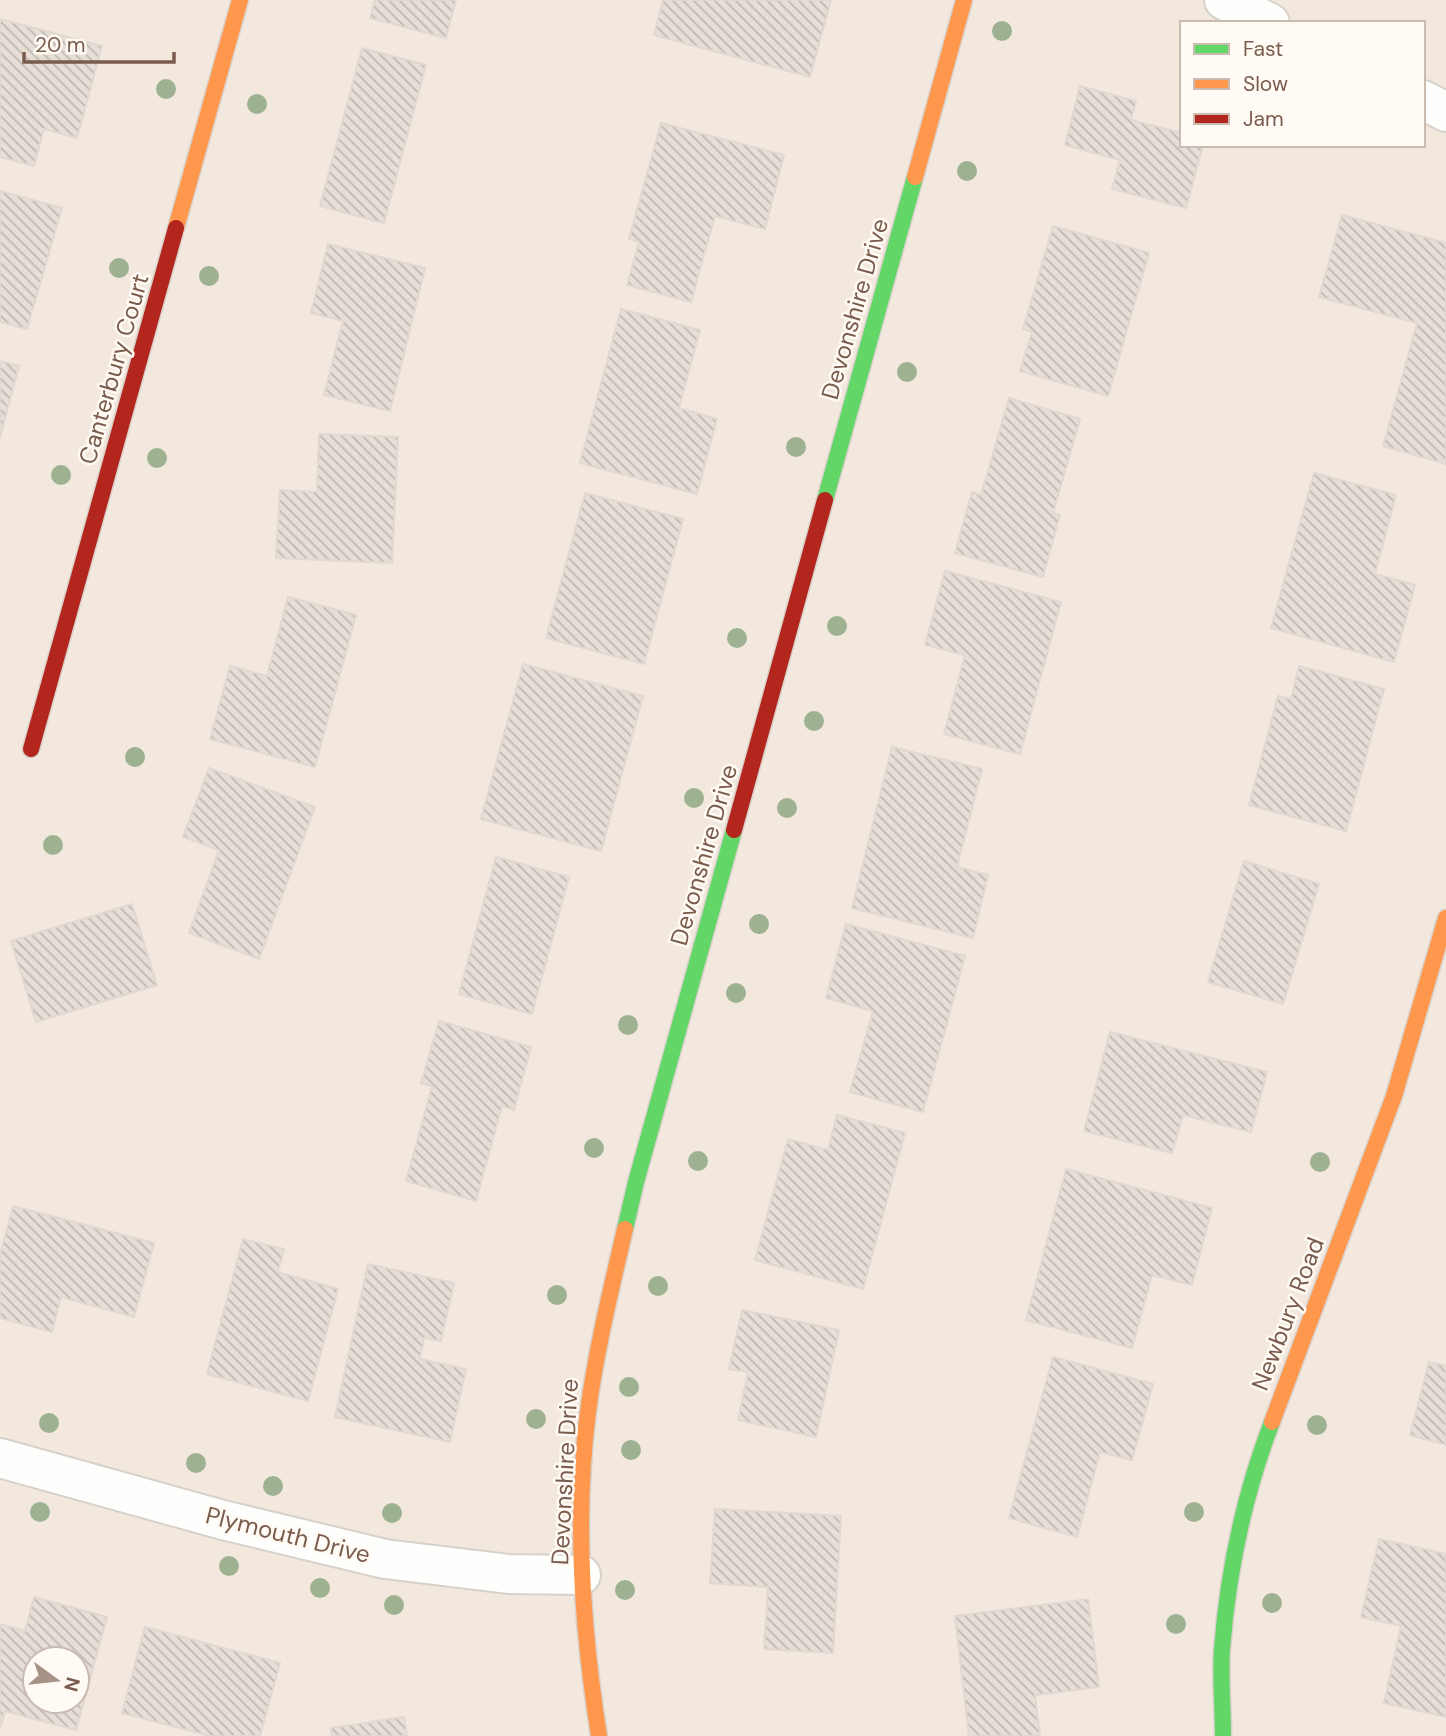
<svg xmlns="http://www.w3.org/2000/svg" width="1446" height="1736" viewBox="0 0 1446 1736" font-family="'DM Sans',sans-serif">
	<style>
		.residential { fill: #f2e8de; fill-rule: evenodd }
		.building { fill: url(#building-back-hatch); stroke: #e2d8d2; stroke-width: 2; fill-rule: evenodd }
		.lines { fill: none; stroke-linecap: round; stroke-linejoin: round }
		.street-casing { stroke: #d7d1cb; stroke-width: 42 }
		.fast-casing { stroke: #d9d2cb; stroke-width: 19 }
		.slow-casing { stroke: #d9d2cb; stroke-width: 19 }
		.jam-casing { stroke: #d9d2cb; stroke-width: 19 }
		.street { stroke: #fefefd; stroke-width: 38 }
		.fast { stroke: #63d668; stroke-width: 16 }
		.slow { stroke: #ff974d; stroke-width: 16 }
		.jam { stroke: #b3261e; stroke-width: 16 }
		.tree { fill: #9eb190 }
		.labels { text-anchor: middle; stroke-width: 5; stroke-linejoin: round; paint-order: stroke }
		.street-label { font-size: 24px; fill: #7a5c4d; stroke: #fffaf3 }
	</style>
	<defs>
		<pattern id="building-back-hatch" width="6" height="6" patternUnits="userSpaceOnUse" patternTransform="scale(1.75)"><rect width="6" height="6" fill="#e6ded7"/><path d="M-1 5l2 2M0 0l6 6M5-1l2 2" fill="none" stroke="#bfb7b1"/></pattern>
	</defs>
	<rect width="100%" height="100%" fill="#f9f5f0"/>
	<path class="residential" d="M 0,0 L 1446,0 L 1446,1736 L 0,1736 ZM 1182,23 L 1423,23 L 1423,145 L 1182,145 ZM 35,1659 L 77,1659 L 77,1701 L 35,1701 Z"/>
	<path class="building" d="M 375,0 L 456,0 L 446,38 L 370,18 Z
		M 663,0 L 831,0 L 810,77 L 654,35 Z
		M 0,19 L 102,46 L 77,138 L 44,129 L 34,166 L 0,157 Z
		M 362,48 L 426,65 L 384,223 L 320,206 Z
		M 1080,86 L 1136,101 L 1131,120 L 1182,133 L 1182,145 L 1203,145 L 1186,208 L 1112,189 L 1120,160 L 1065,145 Z
		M 661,123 L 784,155 L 765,229 L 715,216 L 691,302 L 627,285 L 639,242 L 629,239 Z
		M 0,191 L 62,208 L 27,329 L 0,322 Z
		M 1342,215 L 1446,243 L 1446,464 L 1383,446 L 1417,323 L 1319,297 Z
		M 1053,226 L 1149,253 L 1108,396 L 1020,371 L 1032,332 L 1023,329 Z
		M 328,244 L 425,268 L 390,411 L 324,395 L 343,321 L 311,313 Z
		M 621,309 L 700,330 L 679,408 L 717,419 L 697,494 L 580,463 Z
		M 0,361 L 19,366 L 0,438 Z
		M 1009,398 L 1080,419 L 1053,513 L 1060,515 L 1043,577 L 955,553 L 972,492 L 981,495 Z
		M 319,434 L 398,437 L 392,563 L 276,558 L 280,490 L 317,492 Z
		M 1314,473 L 1396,495 L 1375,574 L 1415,585 L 1394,662 L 1271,628 Z
		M 585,493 L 683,519 L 644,664 L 546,638 Z
		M 945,571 L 1061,602 L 1020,754 L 944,734 L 965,655 L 925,645 Z
		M 288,597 L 356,615 L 315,767 L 210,739 L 230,666 L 267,676 Z
		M 523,664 L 643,696 L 601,851 L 481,819 Z
		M 1299,666 L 1384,689 L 1346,831 L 1249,805 L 1278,696 L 1291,699 Z
		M 892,747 L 982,769 L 957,867 L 988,875 L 973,938 L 852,908 Z
		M 209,768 L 315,807 L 259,959 L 189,933 L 219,850 L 183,837 Z
		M 496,857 L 569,877 L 532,1014 L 459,994 Z
		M 1244,861 L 1319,884 L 1283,1004 L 1208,982 Z
		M 132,904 L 157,985 L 36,1022 L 11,941 Z
		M 846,924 L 965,956 L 923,1112 L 850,1092 L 873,1011 L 826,998 Z
		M 439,1021 L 531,1047 L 514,1110 L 502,1106 L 476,1201 L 406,1181 L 432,1086 L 421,1083 Z
		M 1110,1032 L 1267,1072 L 1251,1132 L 1183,1115 L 1172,1153 L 1084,1131 Z
		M 837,1115 L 905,1133 L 863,1289 L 755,1260 L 788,1139 L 828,1150 Z
		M 1066,1169 L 1212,1208 L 1192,1285 L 1152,1275 L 1132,1348 L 1026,1320 Z
		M 13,1206 L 154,1243 L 134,1317 L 61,1297 L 52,1332 L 0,1318 L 0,1255 Z
		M 243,1239 L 284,1249 L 278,1272 L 338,1289 L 308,1401 L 207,1374 Z
		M 368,1264 L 454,1283 L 441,1341 L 424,1338 L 420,1359 L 466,1369 L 450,1442 L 335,1417 Z
		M 742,1310 L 839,1330 L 816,1437 L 738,1420 L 748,1372 L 729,1369 Z
		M 1053,1357 L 1153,1384 L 1132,1460 L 1100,1452 L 1077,1537 L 1009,1518 Z
		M 1429,1362 L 1446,1366 L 1446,1445 L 1410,1435 Z
		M 715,1509 L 841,1516 L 833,1653 L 764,1649 L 768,1587 L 710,1583 Z
		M 1379,1539 L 1446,1554 L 1446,1717 L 1384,1703 L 1401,1626 L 1361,1617 Z
		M 34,1597 L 107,1617 L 76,1730 L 5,1711 L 0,1729 L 0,1624 L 25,1631 ZM 35,1659 L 77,1659 L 77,1701 L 35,1701 Z
		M 1088,1599 L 1099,1687 L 1035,1695 L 1040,1736 L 969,1736 L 955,1616 Z
		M 145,1627 L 280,1663 L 260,1736 L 210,1736 L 122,1713 Z
		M 404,1717 L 407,1736 L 332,1736 L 331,1728 Z"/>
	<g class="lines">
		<defs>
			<path id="street" d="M 1224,0 L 1270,23
				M 1423,100 L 1446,112
				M 0,1458 L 223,1520 L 385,1559 L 508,1574 L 581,1575"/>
			<path id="fast" d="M 825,500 L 915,177
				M 625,1229 L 636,1182 L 734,830
				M 1223,1736 C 1223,1707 1220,1678 1222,1649 C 1228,1572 1244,1495 1272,1422"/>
			<path id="slow" d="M 915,177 L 964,0
				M 176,228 L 240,0
				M 1272,1422 L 1394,1096 L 1446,918
				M 599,1736 C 582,1629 574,1520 588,1412 C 596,1350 611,1290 625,1229"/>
			<path id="jam" d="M 31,749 L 176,228
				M 734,830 L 825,500"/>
		</defs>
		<use href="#street" class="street-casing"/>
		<use href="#fast" class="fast-casing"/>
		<use href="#slow" class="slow-casing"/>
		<use href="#jam" class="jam-casing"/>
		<use href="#street" class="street"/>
		<use href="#fast" class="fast"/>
		<use href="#slow" class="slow"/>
		<use href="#jam" class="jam"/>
	</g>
	<g class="tree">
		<circle cx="1002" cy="31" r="10"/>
		<circle cx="166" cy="89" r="10"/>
		<circle cx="257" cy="104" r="10"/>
		<circle cx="967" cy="171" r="10"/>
		<circle cx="119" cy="268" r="10"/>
		<circle cx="209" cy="276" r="10"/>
		<circle cx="907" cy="372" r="10"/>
		<circle cx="796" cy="447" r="10"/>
		<circle cx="157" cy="458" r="10"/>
		<circle cx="61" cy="475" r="10"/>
		<circle cx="837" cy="626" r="10"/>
		<circle cx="737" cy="638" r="10"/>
		<circle cx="814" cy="721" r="10"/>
		<circle cx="135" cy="757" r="10"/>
		<circle cx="694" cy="798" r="10"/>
		<circle cx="787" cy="808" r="10"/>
		<circle cx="53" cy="845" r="10"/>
		<circle cx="759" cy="924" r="10"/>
		<circle cx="736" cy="993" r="10"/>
		<circle cx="628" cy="1025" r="10"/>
		<circle cx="594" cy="1148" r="10"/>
		<circle cx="698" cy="1161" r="10"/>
		<circle cx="1320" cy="1162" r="10"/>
		<circle cx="658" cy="1286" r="10"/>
		<circle cx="557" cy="1295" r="10"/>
		<circle cx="629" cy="1387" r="10"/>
		<circle cx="536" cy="1419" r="10"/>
		<circle cx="49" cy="1423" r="10"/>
		<circle cx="1317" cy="1425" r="10"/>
		<circle cx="631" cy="1450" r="10"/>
		<circle cx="196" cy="1463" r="10"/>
		<circle cx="273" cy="1486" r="10"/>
		<circle cx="40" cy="1512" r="10"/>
		<circle cx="1194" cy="1512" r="10"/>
		<circle cx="392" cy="1513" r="10"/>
		<circle cx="229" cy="1566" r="10"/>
		<circle cx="320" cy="1588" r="10"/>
		<circle cx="625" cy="1590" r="10"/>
		<circle cx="1272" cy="1603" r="10"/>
		<circle cx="394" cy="1605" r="10"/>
		<circle cx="1176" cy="1624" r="10"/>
	</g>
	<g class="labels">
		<g class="street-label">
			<text transform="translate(855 309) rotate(-74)" y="8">Devonshire Drive</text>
			<text transform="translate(114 369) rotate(-74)" y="8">Canterbury Court</text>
			<text transform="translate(704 855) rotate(-74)" y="8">Devonshire Drive</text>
			<text transform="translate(1288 1314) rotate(-69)" y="8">Newbury Road</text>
			<text transform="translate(565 1472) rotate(-87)" y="8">Devonshire Drive</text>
			<text transform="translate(288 1535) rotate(14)" y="8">Plymouth Drive</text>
		</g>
	</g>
	<rect x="1180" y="21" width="245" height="126" fill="#fffaf3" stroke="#cabbb1" stroke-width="2"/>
	<rect x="1194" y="44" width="35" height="10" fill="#63d668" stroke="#cabbb1" stroke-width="2"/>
	<text x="1243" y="56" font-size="21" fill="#7a5c4d">Fast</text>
	<rect x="1194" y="79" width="35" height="10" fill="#ff974d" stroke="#cabbb1" stroke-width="2"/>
	<text x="1243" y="91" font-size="21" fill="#7a5c4d">Slow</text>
	<rect x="1194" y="114" width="35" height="10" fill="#b3261e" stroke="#cabbb1" stroke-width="2"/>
	<text x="1243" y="126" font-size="21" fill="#7a5c4d">Jam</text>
	<g transform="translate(56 1680) rotate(105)"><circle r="33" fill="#fffaf3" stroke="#cabbb1" stroke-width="2"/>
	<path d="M0-5L12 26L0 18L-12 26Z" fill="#a69286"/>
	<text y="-10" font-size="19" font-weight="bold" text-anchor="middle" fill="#7a5c4d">N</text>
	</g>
	<path d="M24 52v10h150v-10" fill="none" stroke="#7a5c4d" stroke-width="3.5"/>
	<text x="35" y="52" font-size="21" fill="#7a5c4d" stroke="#fffaf3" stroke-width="5" paint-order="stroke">20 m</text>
</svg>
